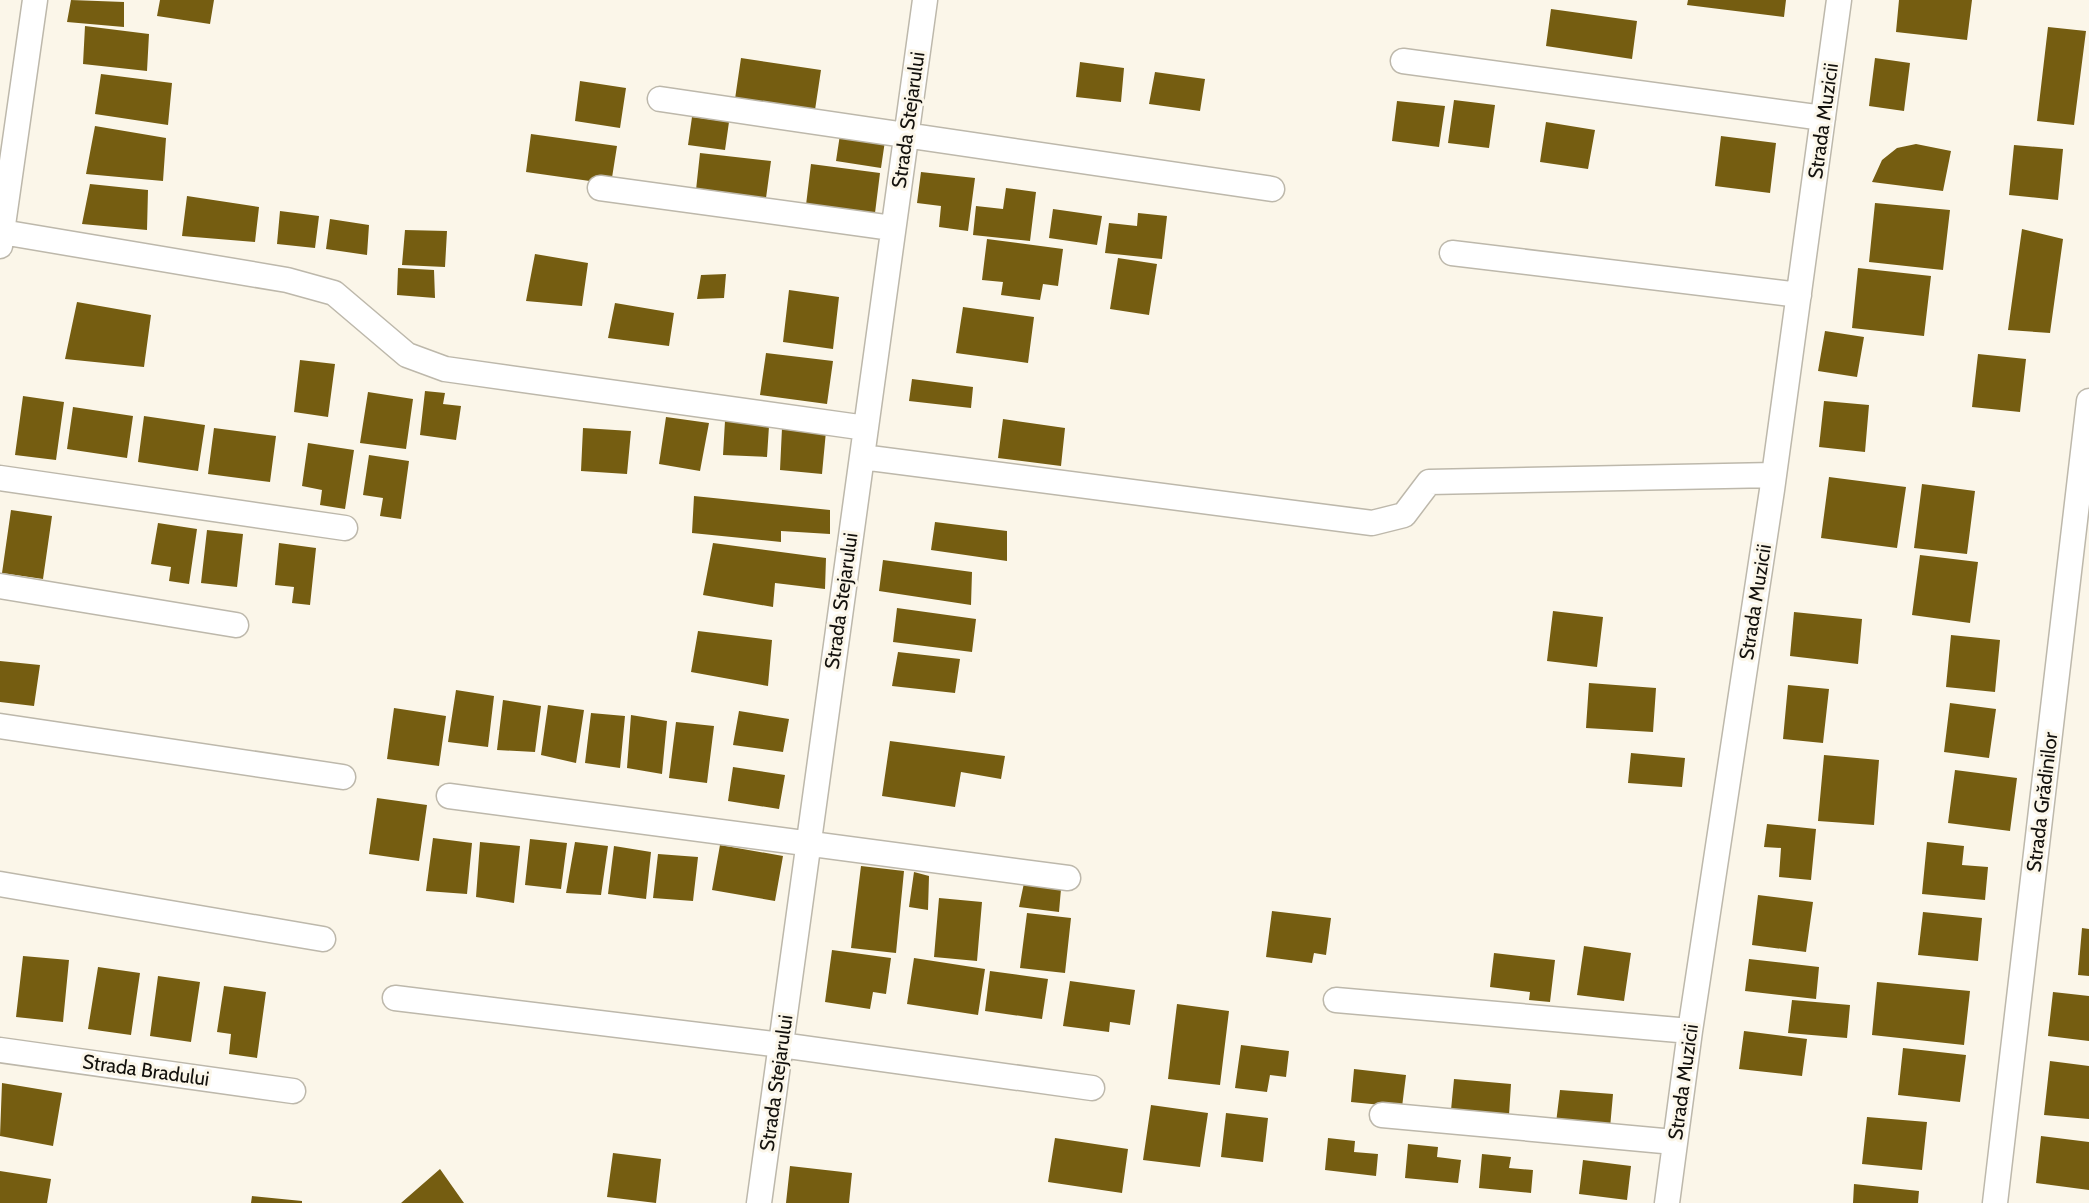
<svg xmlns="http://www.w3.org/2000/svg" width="2089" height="1203" viewBox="0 0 2089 1203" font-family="Cabin,sans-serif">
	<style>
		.building { fill: #755d11 }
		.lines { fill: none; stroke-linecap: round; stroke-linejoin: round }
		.minor-casing { stroke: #bdb8ab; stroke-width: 27 }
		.minor { stroke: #fff; stroke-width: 24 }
		.labels { text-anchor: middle; stroke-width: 6; stroke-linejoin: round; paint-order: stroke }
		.street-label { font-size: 20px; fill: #13110d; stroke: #fbf6e9 }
	</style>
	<rect width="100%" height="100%" fill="#fbf6e9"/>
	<path class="building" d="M 71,0 L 124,2 L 124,27 L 67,22 Z
		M 160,0 L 214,0 L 210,24 L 157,16 Z
		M 1688,0 L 1786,0 L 1784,17 L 1687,5 Z
		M 1899,0 L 1972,0 L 1967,40 L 1896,32 Z
		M 1551,9 L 1637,21 L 1632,59 L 1546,46 Z
		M 85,26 L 149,34 L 147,71 L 83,64 Z
		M 2048,27 L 2086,31 L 2074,125 L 2037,121 Z
		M 741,58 L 821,70 L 815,110 L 735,99 Z
		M 1875,58 L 1910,63 L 1904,111 L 1869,106 Z
		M 1080,62 L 1124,68 L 1121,102 L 1076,97 Z
		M 1155,72 L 1205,79 L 1200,111 L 1149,104 Z
		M 101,74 L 172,83 L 168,125 L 95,114 Z
		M 580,81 L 626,88 L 620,128 L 575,121 Z
		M 1454,100 L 1495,105 L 1489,148 L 1448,143 Z
		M 1397,101 L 1445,106 L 1439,147 L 1392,141 Z
		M 692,117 L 729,122 L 725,150 L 688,145 Z
		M 1546,122 L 1595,130 L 1588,169 L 1540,162 Z
		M 95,126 L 166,138 L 163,181 L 86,174 Z
		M 841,128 L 886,134 L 881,168 L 836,161 Z
		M 531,134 L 617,146 L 611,184 L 526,172 Z
		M 1721,136 L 1776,143 L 1770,193 L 1715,186 Z
		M 1916,144 L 1951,151 L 1943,191 L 1872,182 L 1882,160 L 1897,148 Z
		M 2014,145 L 2063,149 L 2058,200 L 2009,195 Z
		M 700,153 L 771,161 L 766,198 L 696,190 Z
		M 811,164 L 880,173 L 875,213 L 806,205 Z
		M 921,172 L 975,178 L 968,231 L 939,227 L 941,206 L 917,203 Z
		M 90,184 L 148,190 L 147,230 L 82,224 Z
		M 1006,188 L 1036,192 L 1030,241 L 973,235 L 976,206 L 1003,209 Z
		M 187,196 L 259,207 L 255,242 L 182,236 Z
		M 1875,203 L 1950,210 L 1943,270 L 1869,262 Z
		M 1053,209 L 1102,216 L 1097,245 L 1049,238 Z
		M 280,211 L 319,216 L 315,248 L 277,244 Z
		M 1138,213 L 1167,216 L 1162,259 L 1105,253 L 1109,223 L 1137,226 Z
		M 330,219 L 369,225 L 367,255 L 326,249 Z
		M 2022,229 L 2063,239 L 2050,333 L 2008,330 Z
		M 405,230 L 447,231 L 445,267 L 402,265 Z
		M 987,239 L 1063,249 L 1058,286 L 1043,284 L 1040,300 L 1001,295 L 1003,282 L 982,280 Z
		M 535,254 L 588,263 L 582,306 L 526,301 Z
		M 1118,258 L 1157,264 L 1149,315 L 1110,309 Z
		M 398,268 L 434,270 L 435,298 L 397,295 Z
		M 1858,268 L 1931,276 L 1924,336 L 1852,328 Z
		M 726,274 L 724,298 L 697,299 L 701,275 Z
		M 789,290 L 839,297 L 833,349 L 783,342 Z
		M 77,302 L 151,315 L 144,367 L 65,359 Z
		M 615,303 L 674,313 L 669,346 L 608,338 Z
		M 963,307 L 1034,317 L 1028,363 L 956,353 Z
		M 1825,331 L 1864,337 L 1857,377 L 1818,371 Z
		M 766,353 L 833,361 L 827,404 L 760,395 Z
		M 1978,354 L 2026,359 L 2020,412 L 1972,407 Z
		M 300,360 L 335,364 L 328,417 L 294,412 Z
		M 912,379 L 973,387 L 971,408 L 909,401 Z
		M 425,391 L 445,393 L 443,404 L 461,406 L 456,440 L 420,435 Z
		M 368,392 L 413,399 L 406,449 L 360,443 Z
		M 23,396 L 64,402 L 56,460 L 15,455 Z
		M 1824,401 L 1869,405 L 1865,452 L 1819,447 Z
		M 73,407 L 133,416 L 127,458 L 67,449 Z
		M 144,416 L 205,425 L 198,471 L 138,462 Z
		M 666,417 L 709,423 L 700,471 L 659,464 Z
		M 1003,419 L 1065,428 L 1061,466 L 998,458 Z
		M 725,421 L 769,426 L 767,457 L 723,455 Z
		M 214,428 L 276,436 L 270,482 L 208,474 Z
		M 583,428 L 631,431 L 627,474 L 581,471 Z
		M 782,428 L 826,431 L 822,474 L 780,470 Z
		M 308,443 L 354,450 L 345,509 L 320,505 L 322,490 L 302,486 Z
		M 369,455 L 409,461 L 401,519 L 380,516 L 383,498 L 363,495 Z
		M 1829,477 L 1906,487 L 1897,548 L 1821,538 Z
		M 1922,484 L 1975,491 L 1967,554 L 1914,548 Z
		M 694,496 L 830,510 L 830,534 L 781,531 L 781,542 L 692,533 Z
		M 11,510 L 52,516 L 43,579 L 2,573 Z
		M 935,522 L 1007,531 L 1007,561 L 931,550 Z
		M 158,523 L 197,529 L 189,584 L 169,581 L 171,567 L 151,564 Z
		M 207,530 L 243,534 L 237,587 L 201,583 Z
		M 279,543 L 316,548 L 310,605 L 292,603 L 294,587 L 275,585 Z
		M 713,543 L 826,558 L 825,589 L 775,583 L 773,607 L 703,595 Z
		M 1920,555 L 1978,562 L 1970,623 L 1912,615 Z
		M 883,560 L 972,572 L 971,605 L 879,591 Z
		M 897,608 L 976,619 L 972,652 L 893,642 Z
		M 1553,611 L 1603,617 L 1597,667 L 1547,661 Z
		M 1794,612 L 1862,619 L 1858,664 L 1790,656 Z
		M 698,631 L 772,640 L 768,686 L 691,672 Z
		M 1951,635 L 2000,640 L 1995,692 L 1946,687 Z
		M 898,652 L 960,659 L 955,693 L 892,686 Z
		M 0,661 L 40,665 L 34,706 L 0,702 Z
		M 1589,683 L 1656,688 L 1653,732 L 1586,728 Z
		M 1788,685 L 1829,689 L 1823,743 L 1783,739 Z
		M 456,690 L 494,696 L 488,747 L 448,742 Z
		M 503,700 L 541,706 L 535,752 L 497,750 Z
		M 1950,703 L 1996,709 L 1989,758 L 1944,752 Z
		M 548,705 L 584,710 L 576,763 L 541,755 Z
		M 394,708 L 446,716 L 439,766 L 387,759 Z
		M 739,711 L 789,719 L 783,752 L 733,745 Z
		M 591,713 L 625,716 L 620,768 L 585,763 Z
		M 631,715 L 667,721 L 662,774 L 627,768 Z
		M 676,722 L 714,726 L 707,783 L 669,778 Z
		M 890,741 L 1005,756 L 1001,779 L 961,772 L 955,807 L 882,796 Z
		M 1631,753 L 1685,758 L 1682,787 L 1628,783 Z
		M 1824,755 L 1879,760 L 1874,825 L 1818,821 Z
		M 733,767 L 785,775 L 779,809 L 728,801 Z
		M 1955,770 L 2017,778 L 2010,831 L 1948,823 Z
		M 377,798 L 427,805 L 419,861 L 369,854 Z
		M 1767,824 L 1816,829 L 1811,880 L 1779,877 L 1781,848 L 1764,847 Z
		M 433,838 L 472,843 L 467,894 L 426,891 Z
		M 530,839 L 567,843 L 561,889 L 525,885 Z
		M 480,842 L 520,846 L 514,903 L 476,897 Z
		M 575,842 L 608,846 L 601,895 L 566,893 Z
		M 1927,842 L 1964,846 L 1962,865 L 1988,867 L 1985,900 L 1922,894 Z
		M 720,845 L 783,856 L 775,901 L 712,890 Z
		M 614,846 L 651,852 L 646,899 L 608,894 Z
		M 658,854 L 698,857 L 693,901 L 653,898 Z
		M 861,866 L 904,871 L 896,953 L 851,948 Z
		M 914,872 L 929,876 L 928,910 L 909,907 Z
		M 1024,883 L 1061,889 L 1059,912 L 1019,907 Z
		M 1758,895 L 1813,902 L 1806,952 L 1752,945 Z
		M 939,898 L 982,902 L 977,961 L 934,957 Z
		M 1272,911 L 1331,918 L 1326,955 L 1314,953 L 1312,963 L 1266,957 Z
		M 1923,912 L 1982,918 L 1978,961 L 1918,955 Z
		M 1027,913 L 1071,918 L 1065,973 L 1020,968 Z
		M 2082,928 L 2089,929 L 2089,976 L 2078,975 Z
		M 1584,946 L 1631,953 L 1624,1001 L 1577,995 Z
		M 832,950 L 891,958 L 886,994 L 873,992 L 870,1009 L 825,1002 Z
		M 1494,953 L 1555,960 L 1550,1002 L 1529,1000 L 1530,992 L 1490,987 Z
		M 23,956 L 69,960 L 63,1022 L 16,1017 Z
		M 914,958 L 985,969 L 978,1015 L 907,1004 Z
		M 1749,959 L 1819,967 L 1816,999 L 1745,991 Z
		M 98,967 L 140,973 L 131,1035 L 88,1029 Z
		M 990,971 L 1048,979 L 1042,1019 L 985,1011 Z
		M 158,976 L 200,982 L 191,1042 L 150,1036 Z
		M 1070,981 L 1135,990 L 1130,1025 L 1110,1022 L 1109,1032 L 1063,1026 Z
		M 1877,982 L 1970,991 L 1964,1045 L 1872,1035 Z
		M 224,986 L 266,992 L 257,1058 L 229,1054 L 231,1034 L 217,1032 Z
		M 2053,992 L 2089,996 L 2089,1041 L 2048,1036 Z
		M 1792,1000 L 1850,1005 L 1847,1038 L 1788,1033 Z
		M 1177,1004 L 1229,1011 L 1220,1085 L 1168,1079 Z
		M 1744,1031 L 1807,1039 L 1802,1076 L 1739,1069 Z
		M 1241,1045 L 1289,1051 L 1286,1077 L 1270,1075 L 1267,1092 L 1235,1088 Z
		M 1903,1048 L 1966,1055 L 1960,1102 L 1898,1095 Z
		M 2050,1061 L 2089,1066 L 2089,1119 L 2044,1115 Z
		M 1354,1069 L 1406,1075 L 1402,1107 L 1351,1102 Z
		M 1454,1079 L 1511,1084 L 1509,1115 L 1451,1110 Z
		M 2,1083 L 62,1093 L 53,1146 L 0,1136 Z
		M 1560,1090 L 1613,1094 L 1610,1128 L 1556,1123 Z
		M 1151,1105 L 1208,1113 L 1200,1167 L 1143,1160 Z
		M 1226,1113 L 1268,1118 L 1263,1162 L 1221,1157 Z
		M 1867,1117 L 1927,1122 L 1922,1170 L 1862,1164 Z
		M 2041,1136 L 2089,1142 L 2089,1190 L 2036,1183 Z
		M 1055,1138 L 1128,1149 L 1122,1193 L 1048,1182 Z
		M 1328,1138 L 1355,1141 L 1354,1152 L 1378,1154 L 1376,1176 L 1325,1170 Z
		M 1408,1144 L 1438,1147 L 1437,1157 L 1461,1160 L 1458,1183 L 1405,1178 Z
		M 613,1153 L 661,1159 L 656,1203 L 607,1197 Z
		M 1482,1154 L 1511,1157 L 1509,1168 L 1533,1170 L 1531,1193 L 1479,1188 Z
		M 1583,1160 L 1631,1166 L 1627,1200 L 1579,1194 Z
		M 790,1166 L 852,1173 L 849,1203 L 786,1203 Z
		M 440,1169 L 464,1203 L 401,1203 Z
		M 0,1171 L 51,1179 L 47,1203 L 0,1203 Z
		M 1854,1184 L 1919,1191 L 1918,1203 L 1853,1203 Z
		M 252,1196 L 302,1201 L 302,1203 L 251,1203 Z"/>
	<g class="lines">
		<defs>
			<path id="minor" d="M 1403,61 L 1823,118
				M 660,99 L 1272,189
				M 600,188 L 892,228
				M 2,232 L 287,280 L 334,293 L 407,355 L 445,369 L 866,428
				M 0,246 L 35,0
				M 1452,253 L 1799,295
				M 862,457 L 1372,523 L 1404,515 L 1429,482 L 1774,475
				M 0,478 L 345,528
				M 0,586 L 236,625
				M 0,726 L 343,777
				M 449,796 L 1068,878
				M 0,884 L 323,939
				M 395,998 L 781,1045 L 1092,1088
				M 1336,1000 L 1690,1031
				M 0,1050 L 293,1091
				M 1382,1115 L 1674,1142
				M 759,1203 L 925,0
				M 1667,1203 L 1690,1031 L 1772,490 L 1839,0
				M 1995,1203 L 2089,401"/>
		</defs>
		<use href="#minor" class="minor-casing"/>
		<use href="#minor" class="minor"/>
	</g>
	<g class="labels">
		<g class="street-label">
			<text transform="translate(908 120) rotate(-82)" y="7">Strada Stejarului</text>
			<text transform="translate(1823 121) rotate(-82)" y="7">Strada Muzicii</text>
			<text transform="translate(841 601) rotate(-82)" y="7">Strada Stejarului</text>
			<text transform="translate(1755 602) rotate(-81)" y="7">Strada Muzicii</text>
			<text transform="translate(2042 802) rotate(-83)" y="7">Strada Grădinilor</text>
			<text transform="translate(146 1070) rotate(8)" y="7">Strada Bradului</text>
			<text transform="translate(1683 1082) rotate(-82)" y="7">Strada Muzicii</text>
			<text transform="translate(776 1083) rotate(-82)" y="7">Strada Stejarului</text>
		</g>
	</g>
</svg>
